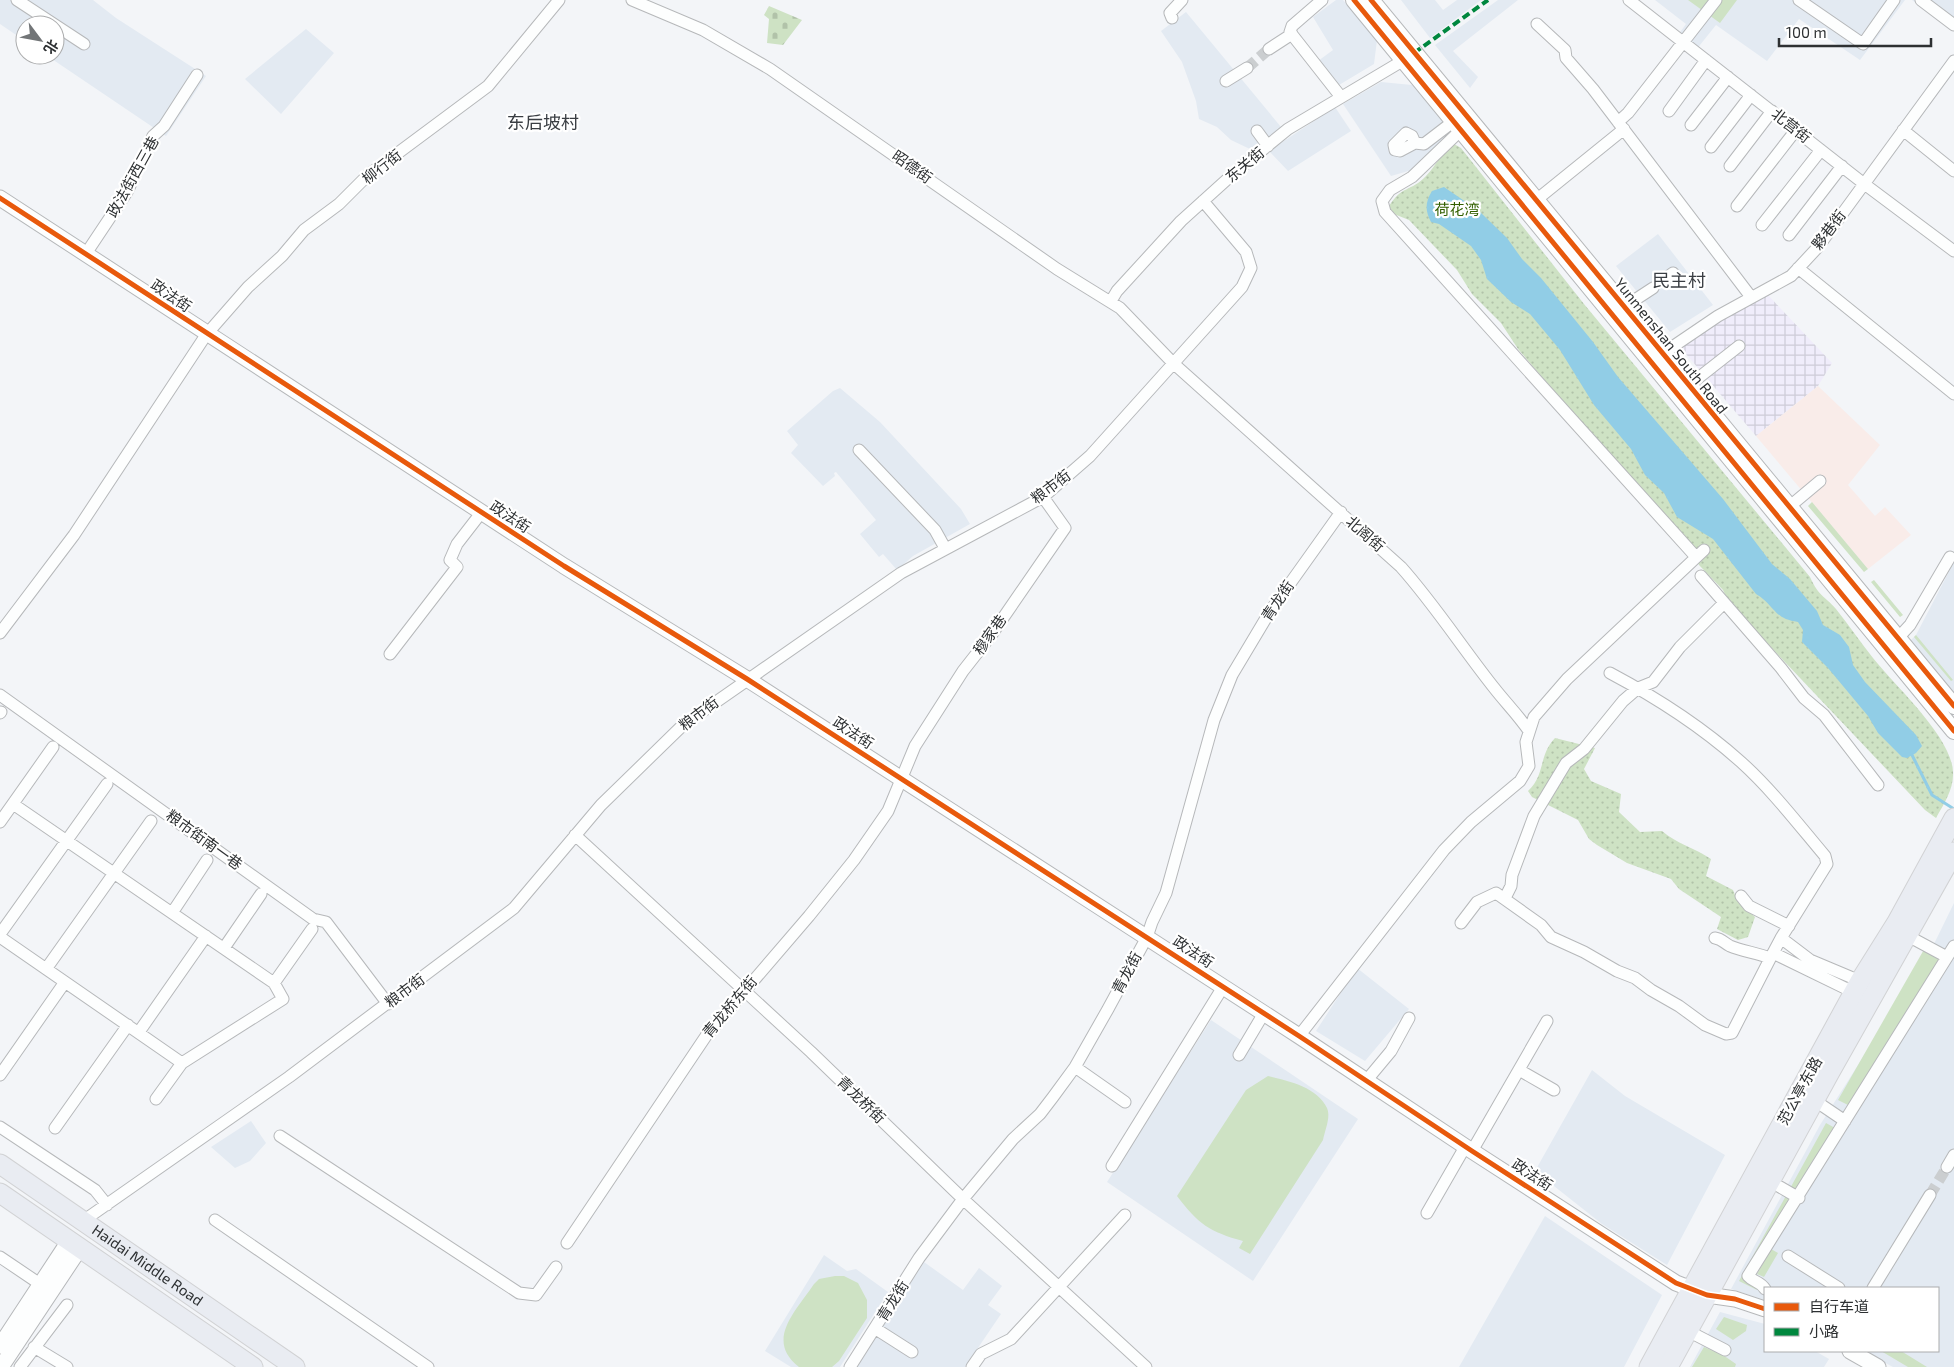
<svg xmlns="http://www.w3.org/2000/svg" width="1954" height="1367" viewBox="0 0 1954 1367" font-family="'Exo 2','Noto Sans SC',sans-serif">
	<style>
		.built { fill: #e3eaf2 }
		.industrial { fill: url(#industrial-grid) }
		.medical { fill: #f9ece9 }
		.grass { fill: #cee2c4 }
		.cemetery { fill: url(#cemetery-stones) }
		.park { fill: url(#park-dots) }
		.water { fill: #91cde6 }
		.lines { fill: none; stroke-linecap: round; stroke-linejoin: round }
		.stream { stroke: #91cde6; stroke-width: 3 }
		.minor-tunnel { stroke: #cbced0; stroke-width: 11; stroke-dasharray: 11 5.5; stroke-linecap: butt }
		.minor-casing { stroke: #b6b8ba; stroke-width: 13 }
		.tertiary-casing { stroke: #b6b8ba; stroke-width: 17 }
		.secondary-casing { stroke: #b6b8ba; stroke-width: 18 }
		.primary-casing { stroke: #d1d2d4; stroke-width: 21 }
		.minor { stroke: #fdfefe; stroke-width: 11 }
		.tertiary { stroke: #fdfefe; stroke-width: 15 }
		.secondary { stroke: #fdfefe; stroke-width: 16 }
		.primary { stroke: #e9ecf2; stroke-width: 19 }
		.quiet { stroke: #00873e; stroke-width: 4; stroke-dasharray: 8 4; stroke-linecap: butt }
		.cycleway-casing { stroke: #fff; stroke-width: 8 }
		.cycleway { stroke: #e8590c; stroke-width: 5 }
		.labels { text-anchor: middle; stroke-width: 4.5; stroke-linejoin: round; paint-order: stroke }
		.street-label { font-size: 15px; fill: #2d3032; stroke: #fff }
		.park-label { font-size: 15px; fill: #336000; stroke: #fff }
		.quarter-label { font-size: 18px; fill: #3a3e43; stroke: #fff }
	</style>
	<defs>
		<pattern id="industrial-grid" width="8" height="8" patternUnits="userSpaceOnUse" patternTransform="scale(1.25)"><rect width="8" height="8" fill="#f0edfb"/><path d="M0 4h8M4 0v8" fill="none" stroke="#ceccd8"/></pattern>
		<pattern id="cemetery-stones" width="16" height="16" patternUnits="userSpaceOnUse" patternTransform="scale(1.25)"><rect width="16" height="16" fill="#cee2c4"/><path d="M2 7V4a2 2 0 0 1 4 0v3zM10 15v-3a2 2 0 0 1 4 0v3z" fill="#b1c2a9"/></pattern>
		<pattern id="park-dots" width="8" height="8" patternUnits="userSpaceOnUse" patternTransform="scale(1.25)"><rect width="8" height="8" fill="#cee2c4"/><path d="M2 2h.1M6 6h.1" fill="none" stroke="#b1c2a9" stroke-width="1.8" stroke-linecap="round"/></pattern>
	</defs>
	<rect width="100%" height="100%" fill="#f3f5f8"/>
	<path class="built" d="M 0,0 L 93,0 L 116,18 L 206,76 L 166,136 L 46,55 L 55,55 L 55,25 L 25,25 L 25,41 L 0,24 Z
		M 1336,0 L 1343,0 L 1377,40 L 1374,64 L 1339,85 L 1318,61 L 1333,50 L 1313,17 Z
		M 1401,0 L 1435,0 L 1443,10 L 1457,0 L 1481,0 L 1430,38 Z
		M 1498,0 L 1518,0 L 1453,51 L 1478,77 L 1470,88 L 1435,45 Z
		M 1655,0 L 1905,0 L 1860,60 L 1799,19 L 1767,61 L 1716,25 L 1696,50 L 1678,35 L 1686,24 Z
		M 1912,0 L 1954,0 L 1954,31 Z
		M 1186,12 L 1281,127 L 1252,150 L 1231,140 L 1217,127 L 1199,119 L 1196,101 L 1182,62 L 1161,31 Z
		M 306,29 L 334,53 L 281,114 L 245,79 Z
		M 1381,82 L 1412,85 L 1445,123 L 1450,134 L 1412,170 L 1391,176 L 1343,104 Z
		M 1335,107 L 1351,131 L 1288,171 L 1269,151 Z
		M 1658,234 L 1713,305 L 1670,332 L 1616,266 Z
		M 840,388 L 880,422 L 961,509 L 970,524 L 913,556 L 897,570 L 883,554 L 879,557 L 860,534 L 876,520 L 836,472 L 834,473 L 835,476 L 823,486 L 791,453 L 798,445 L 787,431 L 833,391 Z
		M 1954,562 L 1954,694 L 1910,641 L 1916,635 Z
		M 1954,903 L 1954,1367 L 1893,1367 L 1863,1351 L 1938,1351 L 1938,1288 L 1765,1288 L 1765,1300 L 1731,1289 L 1820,1125 L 1932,948 Z
		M 1357,968 L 1409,1009 L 1365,1061 L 1316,1031 Z
		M 1211,1020 L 1358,1119 L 1253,1281 L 1107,1182 Z
		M 1592,1070 L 1625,1096 L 1725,1155 L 1667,1265 L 1602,1224 L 1535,1171 Z
		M 251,1121 L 266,1143 L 250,1161 L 235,1168 L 211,1147 Z
		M 1545,1216 L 1662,1295 L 1624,1367 L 1459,1367 Z
		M 824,1255 L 847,1271 L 856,1269 L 888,1292 L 840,1367 L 791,1367 L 765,1351 Z
		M 924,1262 L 963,1290 L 979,1268 L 1002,1286 L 988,1305 L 1001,1314 L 965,1367 L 857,1367 Z
		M 1720,1312 L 1765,1324 L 1765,1351 L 1815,1351 L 1829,1359 L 1824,1367 L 1690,1367 Z"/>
	<path class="industrial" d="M 1767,294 L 1832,363 L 1818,386 L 1756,436 L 1680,347 L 1706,326 Z"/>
	<path class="medical" d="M 1818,386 L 1880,445 L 1848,485 L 1875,516 L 1885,507 L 1911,535 L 1868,569 L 1756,436 Z"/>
	<path class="grass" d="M 1688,0 L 1737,0 L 1720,23 Z
		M 1812,502 L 1868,569 L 1864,572 L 1808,506 Z
		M 1874,580 L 1903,615 L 1900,617 L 1871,582 Z
		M 1916,635 L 1953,680 L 1951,681 L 1914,637 Z
		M 1926,946 L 1941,956 L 1850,1106 L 1838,1100 Z
		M 1268,1076 C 1289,1081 1317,1087 1327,1108 C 1331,1117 1325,1130 1323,1140 L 1250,1254 L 1239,1248 L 1243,1241 C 1210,1232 1198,1224 1177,1196 L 1246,1090 Z
		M 1826,1123 L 1835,1128 L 1745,1279 L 1755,1284 L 1757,1290 L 1739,1281 Z
		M 1771,1249 L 1778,1253 L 1764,1277 L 1757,1274 Z
		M 835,1276 L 844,1276 L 858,1283 L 867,1300 L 867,1318 L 839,1361 L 832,1367 L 799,1367 C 764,1340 797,1310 814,1284 L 819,1279 Z
		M 1724,1317 L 1747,1325 L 1746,1331 L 1733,1340 L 1716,1329 Z
		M 1704,1347 L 1723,1355 L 1736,1364 L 1735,1367 L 1692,1367 Z
		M 1881,1351 L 1901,1351 L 1927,1367 L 1908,1367 Z"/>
	<path class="cemetery" d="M 769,6 L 802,20 L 783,45 L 767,43 L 769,19 L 764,15 Z"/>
	<path class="park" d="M 1454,144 L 1461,148 L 1584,304 L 1810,577 C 1819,597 1824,595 1836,609 C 1849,625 1860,642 1873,658 C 1895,686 1952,737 1953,772 C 1954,789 1944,804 1936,818 L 1925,810 L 1729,603 L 1723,590 L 1699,565 L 1696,557 L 1518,349 L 1501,323 L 1472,294 L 1457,270 L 1409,220 L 1394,214 L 1388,208 C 1401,185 1411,192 1426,176 C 1436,166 1442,151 1454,144 Z
		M 1555,738 L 1595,748 L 1584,769 L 1591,781 L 1621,794 L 1619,812 L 1640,832 L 1662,831 C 1677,844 1695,848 1711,859 L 1706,876 L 1733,890 L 1737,900 L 1755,917 L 1748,937 L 1738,940 L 1717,929 L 1721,917 L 1679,889 L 1671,879 L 1627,863 L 1597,845 L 1589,839 L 1578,820 L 1532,797 L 1528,791 C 1546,774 1538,756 1555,738 Z"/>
	<path class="water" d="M 1444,187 L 1479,211 L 1507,238 L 1522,259 L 1541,278 L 1593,342 L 1618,377 L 1723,499 L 1772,564 L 1790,579 L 1817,611 L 1823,625 L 1840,635 L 1849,647 L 1853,665 L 1865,682 L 1916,735 L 1922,746 L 1916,753 L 1907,758 L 1902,757 L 1878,733 L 1868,716 L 1828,668 L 1802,642 L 1803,630 L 1798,622 C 1773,619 1775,605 1756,594 L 1713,539 L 1677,517 L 1664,493 L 1645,475 L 1631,449 L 1594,405 L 1560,350 L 1530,314 L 1511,302 L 1487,279 L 1481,260 L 1471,246 L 1439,224 L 1431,222 C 1425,211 1425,202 1432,191 Z"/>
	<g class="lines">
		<path class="stream" d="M 1911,753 L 1932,795 L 1954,809"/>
		<path class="minor-tunnel" d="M 1247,68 L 1269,49
			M 1930,1195 L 1947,1167"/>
		<defs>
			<path id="minor" d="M 17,0 L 84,44
				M 632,0 L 703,30 L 770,69 L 1057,269 L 1120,308 L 1173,363 L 1401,567 C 1435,605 1463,649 1495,689 C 1506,703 1518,715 1529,731
				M 1322,0 L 1292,26 L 1290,32 L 1341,97
				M 1629,0 L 1863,183 L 1954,251
				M 1799,0 L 1863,44 L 1894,0
				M 1921,0 L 1954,25
				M 1172,18 L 1170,13 L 1182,0
				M 1537,24 L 1565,50 L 1566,58 L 1593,89 L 1751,297
				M 1269,49 L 1292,34
				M 1226,81 L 1247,68
				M 1669,111 L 1706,60
				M 1618,122 L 1628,113 L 1716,0
				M 1691,125 L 1728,77
				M 1461,130 L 1412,177 L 1390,190 L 1382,201 L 1385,212 L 1696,557
				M 1903,130 L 1954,171
				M 1257,131 L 1268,146
				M 1415,143 L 1412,136 L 1406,133 L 1394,145 L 1395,150 L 1400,151 L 1415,143 L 1424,144 L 1454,121
				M 1711,147 L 1751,95
				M 1730,166 L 1772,111
				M 1535,201 L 1624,129
				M 1737,206 L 1796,130
				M 1762,225 L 1821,150
				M 1789,235 L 1842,166
				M 85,255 L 127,192 L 153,136 L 164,126 L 197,75
				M 1798,268 L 1954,394
				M 1665,279 L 1673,273
				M 1111,301 L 1117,291 L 1181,221 L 1233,174 L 1288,129 L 1404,60
				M 1624,307 L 1653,288
				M 1662,354 L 1718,316 L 1791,276 L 1818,247 L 1954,61
				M 1688,386 L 1739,346
				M 859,450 L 935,530 L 945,548
				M 1789,507 L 1820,481
				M 1701,576 L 1781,668 L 1804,698 L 1824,715 L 1878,785
				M 0,633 L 74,535 L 206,335 L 248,287 L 282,256 L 304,230 L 339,204 L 367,176 L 488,86 L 559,0
				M 1898,638 L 1910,625 L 1950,557
				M 390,654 L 457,567 L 450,560 L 457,544 L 481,513
				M 1610,673 C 1657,698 1702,727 1741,762 C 1772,790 1798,824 1825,856 L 1827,864 L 1781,938
				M 0,695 L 313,919 L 326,922 L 388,1004
				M 0,713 L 1,712
				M 13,804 L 274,983
				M 0,822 L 53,747
				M 575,835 L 811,1052 L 963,1199 L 1146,1367
				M 1741,896 L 1749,906 L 1789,926
				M 1505,898 L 1511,886 L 1512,875 L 1534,816 L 1566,763 L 1584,749 L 1623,701 L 1638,688 L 1653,682 L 1680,647 L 1724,603
				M 172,913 L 207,860
				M 1461,923 L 1477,902 L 1496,893 L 1541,925 L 1551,937 L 1584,952 L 1617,971 L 1635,978 L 1651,990 L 1679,1006 L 1705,1025 L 1726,1034 L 1732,1033 L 1773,953
				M 0,934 L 107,784
				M 1908,936 L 1947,957
				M 0,937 L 182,1063
				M 1715,938 C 1722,939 1724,943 1730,946 C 1742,951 1757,953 1770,958
				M 224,948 L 261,894
				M 46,969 L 151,821
				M 1853,992 L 1773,953 L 1781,938 L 1810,960 L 1860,981
				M 141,1029 L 206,936
				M 1299,1036 L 1444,850 L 1471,822 L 1520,781 L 1529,766 L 1526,742 L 1534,717 L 1567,679 L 1704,550
				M 1239,1055 L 1264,1013
				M 1075,1067 L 1125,1102
				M 1519,1070 L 1554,1090
				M 0,1075 L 65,982
				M 1366,1081 L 1391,1051 L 1409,1018
				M 156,1099 L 182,1063 L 283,999 L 274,983 L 312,929
				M 1814,1100 L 1845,1121
				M 0,1127 L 95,1190 L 107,1205
				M 55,1128 L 128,1025
				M 280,1136 L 519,1293 L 536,1295 L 556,1267
				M 1472,1151 L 1547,1021
				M 1112,1166 L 1223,987
				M 1947,1167 L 1954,1155
				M 1780,1187 L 1799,1198
				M 1427,1213 L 1465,1147
				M 215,1220 L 428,1367
				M 83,1221 L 289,1077 L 514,908 L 601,805 L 683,725 L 901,573 L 1043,497 L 1090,456 L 1242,287 L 1251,268 L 1246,252 L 1203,201
				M 567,1243 L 706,1036 L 809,916 L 854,860 L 888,811 L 915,746 L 963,671 L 992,634 L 1065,528 L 1043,497
				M 1788,1256 L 1839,1288
				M 0,1257 L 40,1284
				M 1873,1288 L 1930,1195
				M 1765,1289 C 1760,1281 1753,1282 1748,1276 L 1954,946
				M 876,1329 L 912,1352
				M 1688,1331 L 1725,1350
				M 34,1347 L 67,1367
				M 20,1367 L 67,1305
				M 850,1367 L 919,1258 L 963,1199 L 1013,1139 L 1040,1114 L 1053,1097 L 1075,1067 L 1108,1009 L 1147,937 L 1152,922 L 1166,893 L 1214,720 L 1232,675 L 1269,613 L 1341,512
				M 972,1367 L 981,1354 L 1011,1339 L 1125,1215"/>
			<path id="tertiary" d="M 0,198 L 564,566 L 747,679 L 1299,1036 L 1472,1151 L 1676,1283 L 1707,1295 L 1735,1299 L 1765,1309
				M 0,1346 L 69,1241
				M 1850,1351 L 1878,1367
				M 1,1367 L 80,1248"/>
			<path id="secondary" d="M 1354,0 L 1954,731
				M 1371,0 L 1954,706"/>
			<g id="primary">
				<path id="s1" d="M 0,1164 L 295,1367"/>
				<path d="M 0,1193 L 253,1367"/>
				<path d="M 1649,1367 L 1860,981 L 1897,922 L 1954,818"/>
				<path d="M 1668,1367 L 1830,1072 L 1954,852"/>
			</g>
		</defs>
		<use href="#minor" class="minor-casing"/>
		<use href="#tertiary" class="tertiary-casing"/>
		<use href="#secondary" class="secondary-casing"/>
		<use href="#primary" class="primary-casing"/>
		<use href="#minor" class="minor"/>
		<use href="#tertiary" class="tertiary"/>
		<use href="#secondary" class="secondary"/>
		<use href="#primary" class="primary"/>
		<path class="quiet" d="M 1414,53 L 1488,0"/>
		<defs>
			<path id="cycleway" d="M 1354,0 L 1954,731
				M 1371,0 L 1954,706
				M 0,198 L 564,566 L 747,679 L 1299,1036 L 1472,1151 L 1676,1283 L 1707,1295 L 1735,1299 L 1765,1309"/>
		</defs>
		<use href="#cycleway" class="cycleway-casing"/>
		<use href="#cycleway" class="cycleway"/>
	</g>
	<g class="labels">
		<g class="street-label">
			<text transform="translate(1791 126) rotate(38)" y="5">北营街</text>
			<text transform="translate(1245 165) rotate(-40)" y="5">东关街</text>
			<text transform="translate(382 167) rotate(-38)" y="5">柳行街</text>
			<text transform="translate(912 167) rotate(35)" y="5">昭德街</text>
			<text transform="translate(133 177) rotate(-61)" y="5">政法街西三巷</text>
			<text transform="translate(1829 230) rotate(-53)" y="5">夥巷街</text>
			<text transform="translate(171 296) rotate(34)" y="5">政法街</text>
			<text transform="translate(1671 346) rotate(51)" y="5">Yunmenshan South Road</text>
			<text transform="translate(1051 487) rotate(-37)" y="5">粮市街</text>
			<text transform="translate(510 517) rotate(33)" y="5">政法街</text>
			<text transform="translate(1365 534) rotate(41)" y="5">北阁街</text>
			<text transform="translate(1278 601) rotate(-56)" y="5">青龙街</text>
			<text transform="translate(990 635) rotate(-55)" y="5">穆家巷</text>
			<text transform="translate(699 714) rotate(-37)" y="5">粮市街</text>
			<text transform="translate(853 733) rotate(33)" y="5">政法街</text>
			<text transform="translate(204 840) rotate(36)" y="5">粮市街南一巷</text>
			<text transform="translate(1193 952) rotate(33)" y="5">政法街</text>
			<text transform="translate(1127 973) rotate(-62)" y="5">青龙街</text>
			<text transform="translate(405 991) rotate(-37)" y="5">粮市街</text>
			<text transform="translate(730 1007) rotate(-50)" y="5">青龙桥东街</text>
			<text transform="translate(1800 1091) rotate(-61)" y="5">范公亭东路</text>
			<text transform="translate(861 1100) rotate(44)" y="5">青龙桥街</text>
			<text transform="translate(1532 1175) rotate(33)" y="5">政法街</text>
			<text dy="5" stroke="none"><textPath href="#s1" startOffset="179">Haidai Middle Road</textPath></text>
			<text transform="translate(893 1301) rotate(-58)" y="5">青龙街</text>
		</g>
		<g class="park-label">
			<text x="1457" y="215">荷花湾</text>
		</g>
		<g class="quarter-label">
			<text x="543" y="129">东后坡村</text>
			<text x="1679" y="287">民主村</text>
		</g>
	</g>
	<rect x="1764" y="1287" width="175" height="65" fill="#ffffff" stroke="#abacad"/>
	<rect x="1774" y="1303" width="25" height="8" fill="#e8590c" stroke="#abacad"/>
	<text x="1809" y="1312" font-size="15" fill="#2d3032">自行车道</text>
	<rect x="1774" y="1328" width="25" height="8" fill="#00873e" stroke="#abacad"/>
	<text x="1809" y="1337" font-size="15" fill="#2d3032">小路</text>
	<g transform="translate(40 40) rotate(122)"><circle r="24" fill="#ffffff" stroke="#abacad"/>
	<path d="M0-4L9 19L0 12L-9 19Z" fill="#727577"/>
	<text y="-8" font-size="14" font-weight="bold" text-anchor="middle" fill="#2d3032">北</text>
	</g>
	<path d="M1779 38v8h152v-8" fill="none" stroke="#2d3032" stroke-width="2.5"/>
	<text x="1786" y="38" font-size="15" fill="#2d3032" stroke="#ffffff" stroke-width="4" paint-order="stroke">100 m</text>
</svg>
